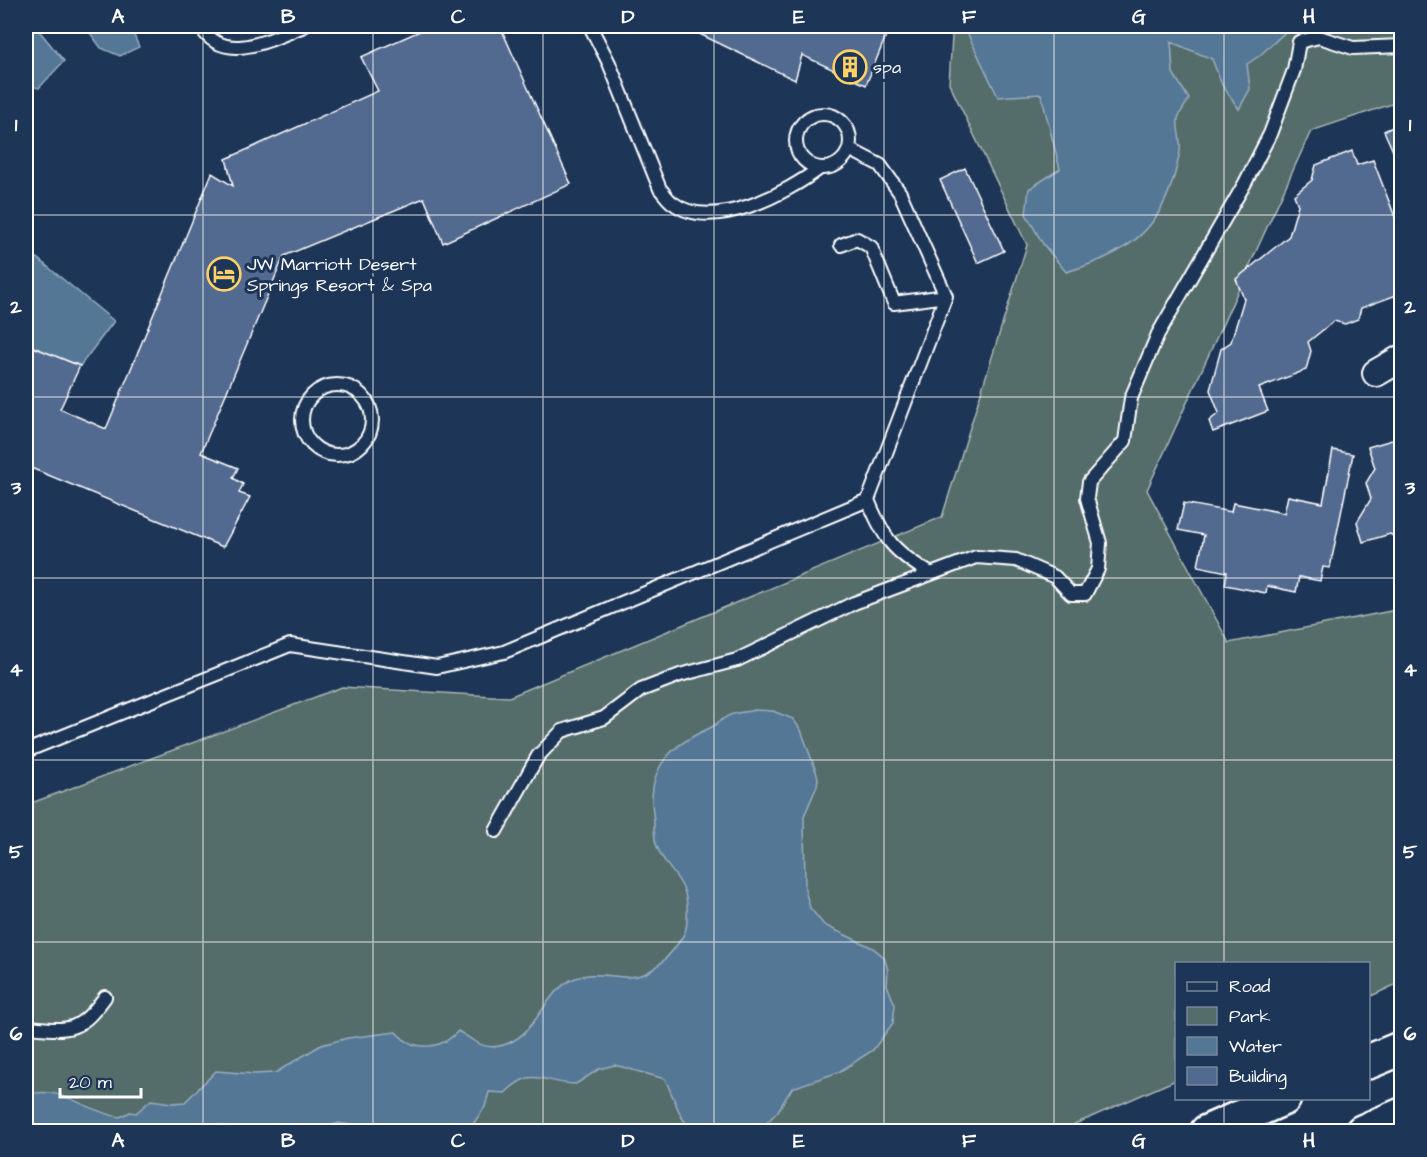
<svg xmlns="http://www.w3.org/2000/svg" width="1427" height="1157" viewBox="0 0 1427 1157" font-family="'Architects Daughter',sans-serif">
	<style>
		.green { fill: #546d6a; stroke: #aab6b4; stroke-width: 1.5 }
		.water { fill: #547796; stroke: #98adc0; stroke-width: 1.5 }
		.building { fill: #526a90; stroke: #fff; stroke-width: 1.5 }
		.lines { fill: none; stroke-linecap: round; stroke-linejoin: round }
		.service-casing { stroke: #fff; stroke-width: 16 }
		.minor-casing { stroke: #fff; stroke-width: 30 }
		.secondary-casing { stroke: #fff; stroke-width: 38 }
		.service { stroke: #1d3557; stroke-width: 12 }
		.minor { stroke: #1d3557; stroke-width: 26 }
		.secondary { stroke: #1d3557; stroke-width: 33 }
		.grid { fill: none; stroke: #fff; stroke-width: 1.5; stroke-opacity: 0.55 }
		.labels { text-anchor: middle; stroke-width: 6; stroke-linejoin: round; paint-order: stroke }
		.poi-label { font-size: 18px; fill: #fff; stroke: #1d3557; text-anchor: start }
		.neatline { fill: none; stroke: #fff; stroke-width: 2 }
		.grid-label { font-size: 20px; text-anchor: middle; font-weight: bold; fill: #fff }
	</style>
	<rect width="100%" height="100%" fill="#1d3557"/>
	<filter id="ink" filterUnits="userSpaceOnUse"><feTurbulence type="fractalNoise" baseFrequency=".0167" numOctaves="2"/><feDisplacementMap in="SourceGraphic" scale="12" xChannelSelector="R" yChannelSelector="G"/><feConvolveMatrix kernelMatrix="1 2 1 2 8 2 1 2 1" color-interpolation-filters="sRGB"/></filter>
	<g filter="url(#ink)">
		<path class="green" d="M 947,26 L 1401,26 L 1401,101 L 1311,131 L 1147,490 L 1229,643 L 1401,609 L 1401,982 L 1369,997 L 1368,964 L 1176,964 L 1176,1080 L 1059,1131 L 26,1132 L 26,805 L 342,687 L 509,697 L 942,517 L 1027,245 L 949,83 L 952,37 Z"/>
		<path class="water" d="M 26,26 L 36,27 L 64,61 L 39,88 L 26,85 Z
			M 85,26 L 130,26 L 139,47 L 120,56 L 101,48 Z
			M 964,26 L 1292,26 L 1259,56 L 1247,64 L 1250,89 L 1239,109 L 1222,85 L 1212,59 L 1171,42 L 1173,73 L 1189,99 C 1186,105 1179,113 1178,119 C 1176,129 1182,140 1180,151 C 1167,224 1136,252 1066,272 L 1043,244 L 1026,214 L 1029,189 L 1060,169 L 1041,94 L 998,97 Z
			M 26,249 L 114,321 L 80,366 L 26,344 Z
			M 755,710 L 773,711 L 793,719 L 801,730 L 818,777 L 817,786 L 804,816 L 805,890 L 810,908 L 824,925 L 873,948 L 884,957 L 888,970 L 887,985 L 895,1005 L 893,1023 L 873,1050 L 839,1072 L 792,1088 L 778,1111 L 759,1131 L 691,1129 L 682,1118 L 665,1079 L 615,1065 L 599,1069 L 576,1084 C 541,1084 535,1064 505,1093 L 489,1092 L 485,1107 L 473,1124 L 450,1131 L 383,1131 L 339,1123 L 314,1131 L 244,1131 L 220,1125 L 209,1126 L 194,1132 L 26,1131 L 26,1095 C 61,1084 86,1112 120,1117 L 130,1112 L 136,1113 L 151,1100 L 172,1103 L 185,1102 L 216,1071 L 254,1074 L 275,1073 L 321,1045 L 348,1038 L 396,1032 C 413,1052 441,1050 458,1031 C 472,1039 483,1050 499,1046 C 536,1039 541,996 571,980 C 592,970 607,977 629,977 C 653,977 673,953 684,934 C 687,929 687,922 687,917 C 690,877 666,874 656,844 C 653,834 655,823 653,813 C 647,767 671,745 710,728 C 718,724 724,716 733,714 C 740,712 748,712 755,710 Z"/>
		<path class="building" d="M 431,26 L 500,26 L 571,184 L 443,243 L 424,198 L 284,256 L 201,453 L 238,468 L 233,478 L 243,484 L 239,493 L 250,497 L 223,547 L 26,466 L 26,344 L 80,366 L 60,409 L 106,429 L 212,173 L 233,186 L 226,159 L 378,91 L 361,57 Z
			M 683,26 L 890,26 L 866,85 L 802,55 L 795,80 Z
			M 1402,123 L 1402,158 L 1397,160 L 1384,131 Z
			M 1352,151 L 1357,165 L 1373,160 L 1402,235 L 1402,293 L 1361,308 L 1358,319 L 1345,324 L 1334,321 L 1308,342 L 1311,351 L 1306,370 L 1259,388 L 1268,411 L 1213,432 L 1209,421 L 1219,413 L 1210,390 L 1221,349 L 1231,342 L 1244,299 L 1236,279 L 1289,236 L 1298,205 L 1294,195 L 1312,180 L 1316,165 Z
			M 965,168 L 1004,251 L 978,263 L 940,180 Z
			M 1402,437 L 1402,541 L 1390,534 L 1363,542 L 1357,522 L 1371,499 L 1366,483 L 1375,468 L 1368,447 Z
			M 1333,450 L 1353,454 L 1330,568 L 1323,567 L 1320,581 L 1299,577 L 1296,592 L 1267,586 L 1266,593 L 1225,585 L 1227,572 L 1198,566 L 1204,535 L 1178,530 L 1184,503 L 1231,512 L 1233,503 L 1284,513 L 1288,496 L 1323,503 Z"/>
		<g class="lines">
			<defs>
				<path id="service" d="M 200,26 C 224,66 271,39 304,26
					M 590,26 L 609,63 L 660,189 C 664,193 668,200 673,203 C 712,233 787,193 820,168
					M796 141a27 27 0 1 1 54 0a27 27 0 1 1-54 0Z
					M 841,245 L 857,239 L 871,247 L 894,303 L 946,296
					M302 420a35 35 0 1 1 70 0a35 35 0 1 1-70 0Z
					M 868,500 C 885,541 893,551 931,574
					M 26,751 L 290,645 L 437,667 L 504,652 L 868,500 L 946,296 L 900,193 L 880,165 L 849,149
					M 496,831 L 538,756 L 562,731 L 604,718 L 641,690 L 680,675 L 737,660 L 854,603 L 976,557 L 1016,560 L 1055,577 L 1071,594 L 1085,594 L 1098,569 L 1100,543 L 1087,498 L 1089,482 L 1125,441 L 1131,398 L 1158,334 L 1245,183 L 1270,134 L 1294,70 L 1299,42 L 1319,37 L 1353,48 L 1402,46
					M 26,1021 L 31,1027 C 71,1032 81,1030 105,997"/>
				<path id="minor" d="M 1376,373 L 1402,358"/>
				<path id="secondary" d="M 1368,1062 L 1402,1048
					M 1207,1132 L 1284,1098
					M 1362,1132 L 1402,1115"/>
			</defs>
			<use href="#service" class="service-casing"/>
			<use href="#minor" class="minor-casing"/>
			<use href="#secondary" class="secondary-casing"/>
			<use href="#service" class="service"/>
			<use href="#minor" class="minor"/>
			<use href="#secondary" class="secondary"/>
		</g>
	</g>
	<path class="grid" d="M 203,26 L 203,1132M 373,26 L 373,1132M 543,26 L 543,1132M 714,26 L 714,1132M 884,26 L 884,1132M 1054,26 L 1054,1132M 1224,26 L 1224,964M 26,215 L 1402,215M 26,397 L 1402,397M 26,578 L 1402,578M 26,760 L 1402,760M 26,942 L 1402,942M 1224,1098 L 1224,1132"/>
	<defs>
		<symbol id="building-ring" viewBox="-11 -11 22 22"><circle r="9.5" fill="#1d3557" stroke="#ffd166" stroke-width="1.5"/><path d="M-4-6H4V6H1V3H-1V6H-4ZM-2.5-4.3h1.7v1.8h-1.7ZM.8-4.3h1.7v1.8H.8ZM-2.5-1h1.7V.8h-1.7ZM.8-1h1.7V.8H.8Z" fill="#ffd166"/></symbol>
		<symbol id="hotel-ring" viewBox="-11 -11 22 22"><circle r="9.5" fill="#1d3557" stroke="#ffd166" stroke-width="1.5"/><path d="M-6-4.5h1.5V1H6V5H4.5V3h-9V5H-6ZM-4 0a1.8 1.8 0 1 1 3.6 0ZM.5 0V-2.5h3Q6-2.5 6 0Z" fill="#ffd166"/></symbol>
	</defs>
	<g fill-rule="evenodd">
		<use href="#building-ring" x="831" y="48" width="38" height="38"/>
		<use href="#hotel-ring" x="205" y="255" width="38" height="38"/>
	</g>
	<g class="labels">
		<g class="poi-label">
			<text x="873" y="73">spa</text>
			<text x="247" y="270">JW Marriott Desert<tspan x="247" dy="21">Springs Resort &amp; Spa</tspan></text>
		</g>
	</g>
	<rect width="1427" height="1157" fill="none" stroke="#1d3557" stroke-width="66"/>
	<rect x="1175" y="962" width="195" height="138" fill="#1d3557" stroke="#77869a" stroke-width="1.5"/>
	<rect x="1187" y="982" width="30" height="9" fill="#1d3557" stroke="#77869a" stroke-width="1.5"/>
	<text x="1229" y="992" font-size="18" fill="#ffffff">Road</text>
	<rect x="1187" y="1007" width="30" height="18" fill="#546d6a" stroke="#77869a" stroke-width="1.5"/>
	<text x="1229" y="1022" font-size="18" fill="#ffffff">Park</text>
	<rect x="1187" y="1037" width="30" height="18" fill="#547796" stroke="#77869a" stroke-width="1.5"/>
	<text x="1229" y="1052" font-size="18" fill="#ffffff">Water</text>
	<rect x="1187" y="1067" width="30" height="18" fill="#526a90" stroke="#77869a" stroke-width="1.5"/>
	<text x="1229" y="1082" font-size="18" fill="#ffffff">Building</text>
	<path d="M60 1088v9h81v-9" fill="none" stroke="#ffffff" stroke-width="3"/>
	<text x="69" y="1088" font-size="18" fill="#ffffff" stroke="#1d3557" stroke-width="4.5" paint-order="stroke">20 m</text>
	<rect x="33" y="33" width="1361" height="1091" class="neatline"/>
	<g class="grid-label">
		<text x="118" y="23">A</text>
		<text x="288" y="23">B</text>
		<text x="458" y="23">C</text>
		<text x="628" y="23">D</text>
		<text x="799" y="23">E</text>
		<text x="969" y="23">F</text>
		<text x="1139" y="23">G</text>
		<text x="1309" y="23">H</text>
		<text x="16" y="131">1</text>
		<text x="1410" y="131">1</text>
		<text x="16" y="313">2</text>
		<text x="1410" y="313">2</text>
		<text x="16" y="494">3</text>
		<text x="1410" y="494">3</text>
		<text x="16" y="676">4</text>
		<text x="1410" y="676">4</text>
		<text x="16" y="858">5</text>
		<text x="1410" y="858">5</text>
		<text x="16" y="1040">6</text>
		<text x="1410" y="1040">6</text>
		<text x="118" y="1147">A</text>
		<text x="288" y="1147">B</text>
		<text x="458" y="1147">C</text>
		<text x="628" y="1147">D</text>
		<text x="799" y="1147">E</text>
		<text x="969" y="1147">F</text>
		<text x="1139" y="1147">G</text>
		<text x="1309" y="1147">H</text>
	</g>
</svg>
